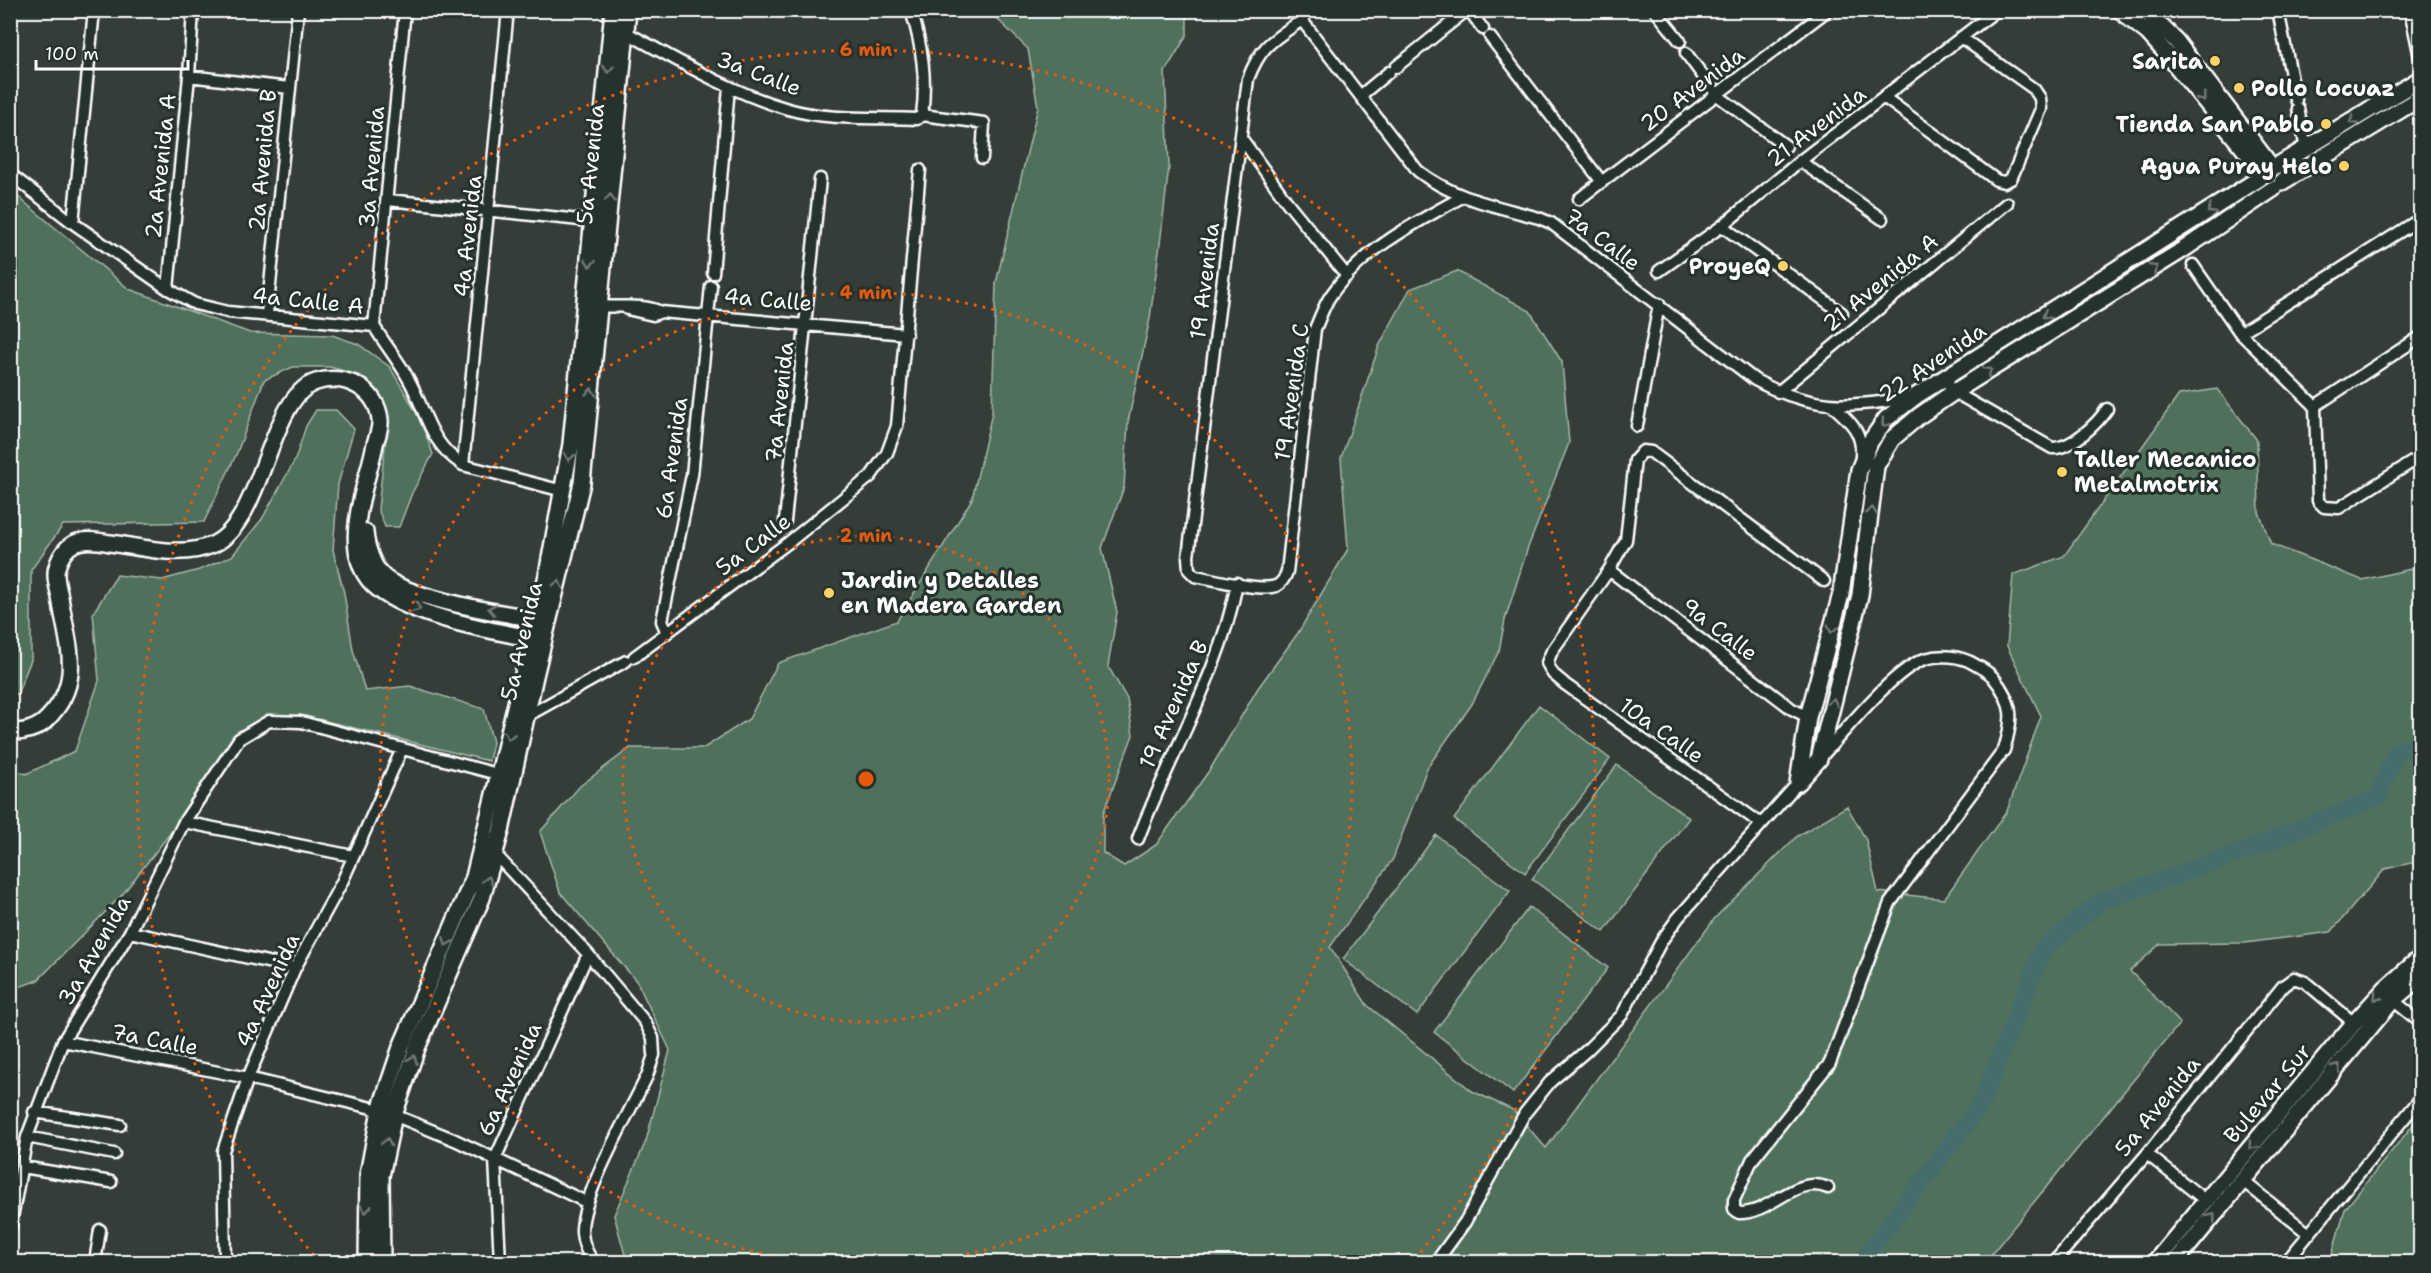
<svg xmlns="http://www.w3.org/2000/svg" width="2431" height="1273" viewBox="0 0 2431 1273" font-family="'Shantell Sans',sans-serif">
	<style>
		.green { fill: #4f715b; stroke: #a7b8ad; stroke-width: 1.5 }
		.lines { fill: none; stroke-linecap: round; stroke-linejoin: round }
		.river { stroke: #476c6c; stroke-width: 18 }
		.street-casing { stroke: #fff; stroke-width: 15 }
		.secondary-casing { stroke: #fff; stroke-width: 20 }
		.street { stroke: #26332d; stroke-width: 10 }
		.secondary { stroke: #26332d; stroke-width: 15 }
		.oneway { stroke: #727a76 }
		.ring { fill: none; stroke: #e8590c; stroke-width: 3; stroke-dasharray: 3 6 }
		.poi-dot { fill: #ffd166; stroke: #26332d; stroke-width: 2 }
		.labels { text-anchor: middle; stroke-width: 6; stroke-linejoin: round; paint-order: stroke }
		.poi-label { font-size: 22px; font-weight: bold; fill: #fff; stroke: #26332d; text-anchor: end }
		.street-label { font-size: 22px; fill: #fff; stroke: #26332d }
		.centre { fill: #e8590c; stroke: #26332d; stroke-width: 3 }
		.ring-label { font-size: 18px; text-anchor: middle; font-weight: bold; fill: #e8590c; stroke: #26332d; stroke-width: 6; stroke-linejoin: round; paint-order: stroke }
	</style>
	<rect width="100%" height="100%" fill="#353d38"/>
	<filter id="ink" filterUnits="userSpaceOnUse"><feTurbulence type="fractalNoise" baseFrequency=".0167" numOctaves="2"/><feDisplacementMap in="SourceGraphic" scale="12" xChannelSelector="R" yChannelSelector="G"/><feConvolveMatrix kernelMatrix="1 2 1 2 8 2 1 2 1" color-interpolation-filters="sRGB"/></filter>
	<g filter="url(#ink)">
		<path class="green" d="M 989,11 L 1187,11 L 1187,35 L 1165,72 L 1169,166 L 1160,244 L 1150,318 L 1128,422 L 1124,487 L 1102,548 L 1117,612 L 1108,666 L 1127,699 L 1133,735 L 1103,814 L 1103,853 L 1124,866 L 1156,845 L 1211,768 L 1258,688 L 1298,633 L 1348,549 L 1341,458 L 1379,346 L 1410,289 L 1457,271 L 1530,311 L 1562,362 L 1569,443 L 1527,550 L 1505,620 L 1499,651 L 1472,704 L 1427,768 L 1393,859 L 1330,947 L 1367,1005 L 1472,1091 L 1513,1110 L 1546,1148 L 1715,918 L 1796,837 L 1847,806 L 1866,840 L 1878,892 L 1944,899 L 2007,811 L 2041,716 L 2007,646 L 2013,575 L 2064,556 L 2179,395 L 2217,389 L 2257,440 L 2259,512 L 2271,544 L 2362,580 L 2420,567 L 2420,861 L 2385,869 L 2331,932 L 2245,943 L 2160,944 L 2130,971 L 2180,1023 L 1985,1262 L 627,1262 L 614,1215 L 646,1141 L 670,1050 L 637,982 L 560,892 L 540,832 L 580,786 L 630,748 L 704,748 L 749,719 L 778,663 L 897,621 L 972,499 L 992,413 L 996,283 L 1038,107 L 1028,49 Z
			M 11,191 L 129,289 L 250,333 L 332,335 L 358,344 L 390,367 L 420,419 L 433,454 L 412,493 L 399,527 L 385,527 L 378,509 L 386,437 L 384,405 L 361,376 L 330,367 L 293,367 L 264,380 L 237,453 L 204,522 L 63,525 L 31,570 L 31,660 L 17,694 L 11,695 Z
			M 316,410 L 336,410 L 354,429 L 338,484 L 333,550 L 344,593 L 353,650 L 365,691 L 410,686 L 484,709 L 493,742 L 489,761 L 318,719 L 259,719 L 122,895 L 38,980 L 11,990 L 11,768 L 26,774 L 75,751 L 99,681 L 93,613 L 117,575 L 162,580 L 199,570 L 232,556 L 262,519 L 295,460 L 306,426 Z
			M 1539,705 L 1610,759 L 1525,873 L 1454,819 Z
			M 1617,765 L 1689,818 L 1604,932 L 1532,879 Z
			M 1436,835 L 1510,891 L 1417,1015 L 1343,959 Z
			M 1529,907 L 1608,968 L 1513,1093 L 1434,1032 Z
			M 2420,1116 L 2420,1262 L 2335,1262 L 2332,1254 L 2345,1209 Z"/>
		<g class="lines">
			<path class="river" d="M 1861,1262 L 1981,1104 L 2043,949 L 2100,902 L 2253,848 L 2378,797 L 2396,751 L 2420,745"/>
			<defs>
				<path id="street" d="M 911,10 C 922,46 927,78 922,115
					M 1294,10 L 1418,171 C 1454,199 1496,206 1539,218 L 1551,223 L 1755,380 C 1812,411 1851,408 1913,397
					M 1469,10 L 1483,29
					M 1655,10 L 1680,41
					M 2278,10 L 2296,100
					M 2410,10 L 2420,57
					M 1302,20 C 1273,40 1261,45 1248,79 L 1188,557 L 1189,570 L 1195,576 C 1214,579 1259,592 1276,586 C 1282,583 1285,578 1287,572 L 1315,329 C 1320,318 1324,305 1331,295 C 1362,250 1415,223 1462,197
					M 625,32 C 678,60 731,93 788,109 C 829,121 875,117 917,119 L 922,115
					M 1490,37 L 1602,182
					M 1686,53 L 1717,95 L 1786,146
					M 1396,67 L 1467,10
					M 189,76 L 289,88
					M 1360,96 L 1389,72
					M 1885,98 L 1996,180 L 2004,182 L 2011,179 L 2041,109 L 2040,98 L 2034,89 L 1962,38
					M 2298,108 L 2306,149
					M 922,115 L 984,123 L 982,158
					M 1242,139 L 1287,202 L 1347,276
					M 1800,161 L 1882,219
					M 10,174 L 73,223 L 168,289 L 195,304 L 228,312 L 374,326 C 385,345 399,361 409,380 C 427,413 429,443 463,465 L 563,491
					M 1579,199 L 1828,10
					M 388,200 L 599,222
					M 73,223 L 94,10
					M 1722,226 L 1842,313
					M 2193,265 L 2240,333 L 2315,406 L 2318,501 L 2324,507 L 2339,508 L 2420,457
					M 1659,271 L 1722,226 L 1800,161 L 1997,10
					M 713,273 L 729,87
					M 168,289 L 189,76 L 193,10
					M 599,306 C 620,308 642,303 661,312 L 906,334
					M 627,309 L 653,315 L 661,312
					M 267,314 L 298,10
					M 374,326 L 405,10
					M 2240,333 L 2420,219
					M 1944,379 L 1954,392 L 2052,448 C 2071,449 2097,424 2107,409
					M 1778,392 L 2007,203
					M 2315,406 L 2420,337
					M 1834,407 C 1851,422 1863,433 1861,456
					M 1637,426 L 1659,304
					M 463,465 L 508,10
					M 785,521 L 820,179
					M 1609,570 L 1792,709 L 1808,717
					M 667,633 L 662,621 L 692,475 L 711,286
					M 634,657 L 789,542 L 871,476 L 887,453 L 897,426 L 920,170
					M 527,716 L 626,661
					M 1821,757 C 1845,731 1894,669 1925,659 C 1941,654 1961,656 1974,664 C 1981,668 1989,672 1993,677 C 2015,704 2013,720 2004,750 L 1890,903 L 1830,1063 L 1752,1160 L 1734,1200 L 1734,1209 L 1739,1213 C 1771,1214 1795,1174 1828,1188
					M 184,822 L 353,856
					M 1760,823 L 1566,685 L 1553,674 L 1547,663 L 1552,651 L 1609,570 L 1626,540 L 1635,460 L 1643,451 L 1651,452 L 1824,581
					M 1138,839 C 1170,754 1220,673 1237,583
					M 495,854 L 588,954 L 645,1022 L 653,1038 L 654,1055 L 647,1076 C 630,1112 580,1197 582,1233 C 583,1245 587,1253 593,1262
					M 130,932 L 295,968
					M 2393,1000 L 2420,1022
					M 63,1041 L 248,1078 L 380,1110
					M 34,1112 L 120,1125
					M 394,1115 L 455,1140 L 586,1202
					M 27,1137 L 114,1154
					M 2147,1154 L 2206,1201
					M 23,1167 L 111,1182
					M 2243,1181 L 2309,1234
					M 10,1229 L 27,1137 L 63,1041 L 130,932 L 184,822 L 239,739 L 269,721 L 301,722 L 501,775
					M 95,1262 L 100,1230
					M 225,1262 L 223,1151 L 248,1078 L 295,968 L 342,882 L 402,749
					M 500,1262 L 495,1159 L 588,954
					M 1436,1262 L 1465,1222 L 1525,1113 L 1550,1082 L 1586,1051 L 1622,1015 L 1662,940 L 1678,918 L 1798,783
					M 2054,1262 L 2147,1154 L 2283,986 L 2294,978 L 2305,982 L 2354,1023
					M 2286,1262 L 2420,1099"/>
				<path id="secondary" d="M 2119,10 L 2148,33 L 2165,52 L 2262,171
					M 2145,10 L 2176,41 L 2271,166
					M 2275,167 L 2420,79
					M 2282,182 L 2420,98
					M 365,532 C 366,546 373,569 385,578 C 410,599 511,616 546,619
					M 10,731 C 22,734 39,728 47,719 C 85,681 67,645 60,597 C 58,587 54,576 57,567 C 60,557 65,548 75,543 C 84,539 100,541 110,543 C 143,547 182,559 214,544 C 264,520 269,396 316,382 C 344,373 377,388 380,420 C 381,427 377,437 375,444 C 367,486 336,554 377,588 C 412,617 496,632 540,640
					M 1798,783 L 1808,717 L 1841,594 L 1859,470 L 1870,442 L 1886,419 L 1916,396 L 2260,178
					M 1798,783 L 1819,759 L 1860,595 L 1876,466 L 1892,439 L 1919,416 L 1954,392 L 2181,251 L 2273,189
					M 367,1262 L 368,1175 L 380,1110 L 401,1047 L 474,877 L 547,575 L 571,444 L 613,10
					M 382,1262 L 381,1176 L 394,1115 L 417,1048 L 482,898 L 501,831 L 535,676 L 582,483 L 628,10
					M 2155,1262 L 2354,1023 L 2386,988 L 2420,958
					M 2175,1262 L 2393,1000 L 2420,977"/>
			</defs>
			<use href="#street" class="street-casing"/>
			<use href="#secondary" class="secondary-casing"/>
			<use href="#street" class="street"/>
			<use href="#secondary" class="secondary"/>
		</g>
		<defs><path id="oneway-chevron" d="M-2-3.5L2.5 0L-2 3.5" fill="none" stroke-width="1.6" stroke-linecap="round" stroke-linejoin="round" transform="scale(1.5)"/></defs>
		<g class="oneway">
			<use href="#oneway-chevron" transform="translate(608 69) rotate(95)"/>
			<use href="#oneway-chevron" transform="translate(2202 98) rotate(51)"/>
			<use href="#oneway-chevron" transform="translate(2353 121) rotate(149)"/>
			<use href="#oneway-chevron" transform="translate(610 198) rotate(-85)"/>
			<use href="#oneway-chevron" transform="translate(2211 210) rotate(147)"/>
			<use href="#oneway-chevron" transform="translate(590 263) rotate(96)"/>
			<use href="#oneway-chevron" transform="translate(2154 268) rotate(-32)"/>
			<use href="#oneway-chevron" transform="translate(2046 315) rotate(148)"/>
			<use href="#oneway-chevron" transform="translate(1988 371) rotate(-32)"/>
			<use href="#oneway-chevron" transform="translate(591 392) rotate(-85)"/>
			<use href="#oneway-chevron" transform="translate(1885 423) rotate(130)"/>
			<use href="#oneway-chevron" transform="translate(569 457) rotate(100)"/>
			<use href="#oneway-chevron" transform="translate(1872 511) rotate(-84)"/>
			<use href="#oneway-chevron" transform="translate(558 584) rotate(-76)"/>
			<use href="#oneway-chevron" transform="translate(417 608) rotate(22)"/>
			<use href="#oneway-chevron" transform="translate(492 609) rotate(-169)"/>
			<use href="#oneway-chevron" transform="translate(1832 629) rotate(105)"/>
			<use href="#oneway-chevron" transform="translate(1833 702) rotate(-76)"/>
			<use href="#oneway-chevron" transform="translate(509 736) rotate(103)"/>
			<use href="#oneway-chevron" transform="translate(488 880) rotate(-74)"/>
			<use href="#oneway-chevron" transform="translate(447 942) rotate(113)"/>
			<use href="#oneway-chevron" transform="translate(2377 997) rotate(132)"/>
			<use href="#oneway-chevron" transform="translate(413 1059) rotate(-69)"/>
			<use href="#oneway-chevron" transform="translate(2337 1067) rotate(-50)"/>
			<use href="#oneway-chevron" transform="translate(387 1142) rotate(-76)"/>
			<use href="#oneway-chevron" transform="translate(2252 1146) rotate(130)"/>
			<use href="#oneway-chevron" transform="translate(366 1209) rotate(92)"/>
			<use href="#oneway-chevron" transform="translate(2212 1217) rotate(-51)"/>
		</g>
	</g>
	<g class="ring">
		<circle cx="866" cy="779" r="243"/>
		<path d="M815 1262A486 486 0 1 1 917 1262"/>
		<path d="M320 1262A729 729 0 1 1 1412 1262"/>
	</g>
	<g class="poi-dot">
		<circle cx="2215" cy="61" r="6"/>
		<circle cx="2239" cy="88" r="6"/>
		<circle cx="2326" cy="124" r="6"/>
		<circle cx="2344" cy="166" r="6"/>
		<circle cx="1783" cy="266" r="6"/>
		<circle cx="2062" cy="472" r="6"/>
		<circle cx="829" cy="593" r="6"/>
	</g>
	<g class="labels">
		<g class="poi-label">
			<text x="2203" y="69">Sarita</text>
			<text x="2251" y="96" text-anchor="start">Pollo Locuaz</text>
			<text x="2314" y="132">Tienda San Pablo</text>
			<text x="2332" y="174">Agua Puray Helo</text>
			<text x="1771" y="274">ProyeQ</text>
			<text x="2074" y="467" text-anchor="start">Taller Mecanico<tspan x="2074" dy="25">Metalmotrix</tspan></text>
			<text x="841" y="588" text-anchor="start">Jardin y Detalles<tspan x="841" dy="25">en Madera Garden</tspan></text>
		</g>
		<g class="street-label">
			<text transform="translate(759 73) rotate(21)" y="8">3a Calle</text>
			<text transform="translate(1692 89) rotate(-37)" y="8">20 Avenida</text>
			<text transform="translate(1816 126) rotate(-37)" y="8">21 Avenida</text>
			<text transform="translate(262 160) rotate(-85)" y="8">2a Avenida B</text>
			<text transform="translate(590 164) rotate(-84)" y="8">5a Avenida</text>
			<text transform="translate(160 166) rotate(-84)" y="8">2a Avenida A</text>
			<text transform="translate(371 167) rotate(-85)" y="8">3a Avenida</text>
			<text transform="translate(467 236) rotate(-84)" y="8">4a Avenida</text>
			<text transform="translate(1603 239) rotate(37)" y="8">7a Calle</text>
			<text transform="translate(1204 281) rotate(-83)" y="8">19 Avenida</text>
			<text transform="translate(1880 282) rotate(-39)" y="8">21 Avenida A</text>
			<text transform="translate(768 299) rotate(5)" y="8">4a Calle</text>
			<text transform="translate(308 300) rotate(6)" y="8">4a Calle A</text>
			<text transform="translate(1932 362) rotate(-34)" y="8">22 Avenida</text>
			<text transform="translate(1291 392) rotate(-82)" y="8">19 Avenida C</text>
			<text transform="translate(779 402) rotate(-84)" y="8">7a Avenida</text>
			<text transform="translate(671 458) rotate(-82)" y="8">6a Avenida</text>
			<text transform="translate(753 544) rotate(-37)" y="8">5a Calle</text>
			<text transform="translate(1720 629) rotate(37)" y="8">9a Calle</text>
			<text transform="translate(521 641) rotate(-77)" y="8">5a Avenida</text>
			<text transform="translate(1173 704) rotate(-66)" y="8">19 Avenida B</text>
			<text transform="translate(1662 730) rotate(35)" y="8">10a Calle</text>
			<text transform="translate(94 950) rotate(-60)" y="8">3a Avenida</text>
			<text transform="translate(267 990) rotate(-65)" y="8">4a Avenida</text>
			<text transform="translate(155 1039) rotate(11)" y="8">7a Calle</text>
			<text transform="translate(509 1079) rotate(-65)" y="8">6a Avenida</text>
			<text transform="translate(2267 1093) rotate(-50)" y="8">Bulevar Sur</text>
			<text transform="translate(2157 1106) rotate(-51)" y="8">5a Avenida</text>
		</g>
	</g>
	<circle cx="866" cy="779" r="9" class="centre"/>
	<g class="ring-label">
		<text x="866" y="56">6 min</text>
		<text x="866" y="299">4 min</text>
		<text x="866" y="542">2 min</text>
	</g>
	<rect width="2431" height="1273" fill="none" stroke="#26332d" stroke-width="36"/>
	<rect x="18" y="18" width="2395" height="1237" fill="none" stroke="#fff" stroke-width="2" filter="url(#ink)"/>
	<path d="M36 60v9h152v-9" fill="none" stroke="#ffffff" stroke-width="3"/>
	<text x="45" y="60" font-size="18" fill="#ffffff" stroke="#26332d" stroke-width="4.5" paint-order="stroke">100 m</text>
</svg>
